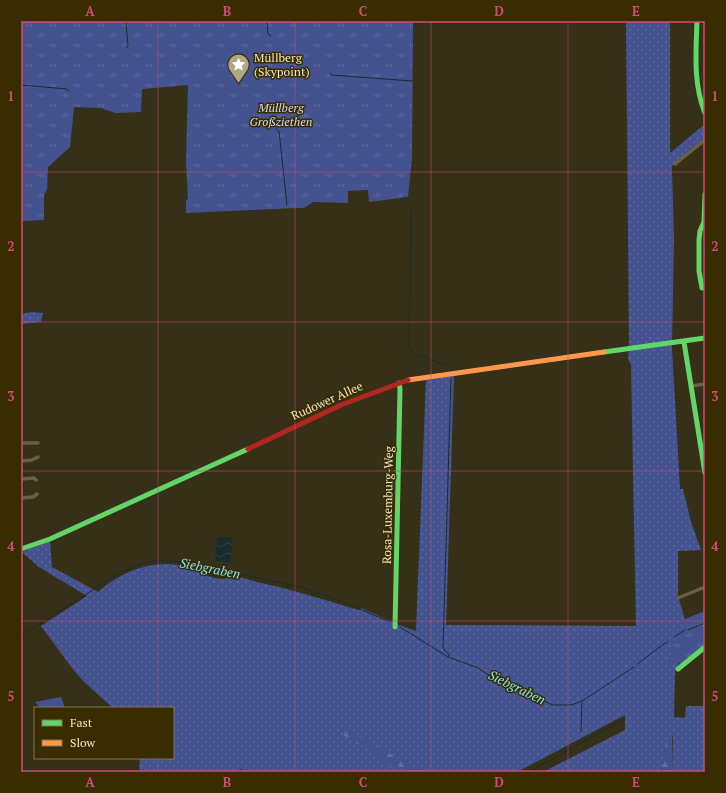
<svg xmlns="http://www.w3.org/2000/svg" width="726" height="793" viewBox="0 0 726 793" font-family="'PT Serif',serif">
	<style>
		.grass { fill: url(#grass-dots) }
		.forest { fill: url(#forest-firs) }
		.park { fill: url(#park-tufts) }
		.pitch { fill: #445390 }
		.water { fill: url(#water-waves) }
		.lines { fill: none; stroke-linecap: round; stroke-linejoin: round }
		.stream { stroke: #192b2d; stroke-width: 1 }
		.street { stroke: #6a6142; stroke-width: 3.5 }
		.fast { stroke: #63d668; stroke-width: 5 }
		.slow { stroke: #ff974d; stroke-width: 5 }
		.jam { stroke: #b3261e; stroke-width: 5 }
		.grid { fill: none; stroke: #ce4c74; stroke-width: 1; stroke-opacity: 0.55 }
		.labels { text-anchor: middle; stroke-width: 3; stroke-linejoin: round; paint-order: stroke }
		.poi-label { font-size: 12px; fill: #f3e6c1; stroke: #392c00; text-anchor: start }
		.park-label { font-size: 12px; font-style: italic; fill: #d1d9f1; stroke: #392c00 }
		.street-label { font-size: 12px; fill: #f3e6c1; stroke: #392c00 }
		.water-label { font-size: 13px; font-style: italic; fill: #7de6fa; stroke: #392c00 }
		.neatline { fill: none; stroke: #ce4c74; stroke-width: 1.5 }
		.grid-label { font-size: 13px; text-anchor: middle; font-weight: bold; fill: #ce4c74 }
	</style>
	<defs>
		<pattern id="grass-dots" width="8" height="8" patternUnits="userSpaceOnUse"><rect width="8" height="8" fill="#445390"/><path d="M2 2h.1M6 6h.1" fill="none" stroke="#5f6c9e" stroke-width="1.8" stroke-linecap="round"/></pattern>
		<pattern id="forest-firs" width="22" height="20" patternUnits="userSpaceOnUse"><rect width="22" height="20" fill="#445390"/><path d="M5 1l3.5 6h-7zM16 11l3.5 6h-7z" fill="#5f6c9e"/></pattern>
		<pattern id="park-tufts" width="24" height="20" patternUnits="userSpaceOnUse"><rect width="24" height="20" fill="#445390"/><path d="M3 7l-1-3M5 7V3M7 7l1-3M15 17l-1-3M17 17v-4M19 17l1-3" fill="none" stroke="#5f6c9e"/></pattern>
		<pattern id="water-waves" width="16" height="10" patternUnits="userSpaceOnUse"><rect width="16" height="10" fill="#192b2d"/><path d="M0 5q4-4 8 0t8 0" fill="none" stroke="#304040"/></pattern>
	</defs>
	<rect width="100%" height="100%" fill="#363019"/>
	<path class="grass" d="M 626,21 L 670,21 L 670,153 L 705,124 L 705,139 L 672,166 L 672,170 L 674,239 L 672,348 L 680,489 L 683,489 L 691,522 L 701,550 L 678,551 L 678,596 L 686,623 L 669,662 L 679,663 L 675,671 L 674,717 L 685,718 L 686,706 L 705,706 L 705,772 L 672,772 L 673,733 L 672,739 L 666,741 L 661,772 L 543,772 L 625,730 L 625,715 L 517,772 L 245,772 L 241,769 L 237,772 L 143,772 L 139,769 L 140,758 L 173,758 L 173,708 L 113,708 L 84,682 L 72,668 L 41,626 L 87,596 L 39,567 L 22,552 L 50,541 L 52,567 L 98,592 C 122,571 155,558 187,567 C 199,570 209,579 222,579 C 226,579 230,577 234,577 C 241,577 250,580 257,582 C 289,589 320,598 351,608 L 360,610 L 361,608 L 394,623 L 416,631 L 426,380 L 454,376 L 446,625 L 636,626 L 631,365 L 628,359 L 629,344 Z
		M 32,312 L 43,313 L 41,322 L 21,324 L 21,314 Z"/>
	<path class="forest" d="M 345,729 L 423,772 L 410,772 L 400,768 L 388,765 L 376,757 L 373,753 L 343,735 Z
		M 672,739 L 672,772 L 661,772 L 666,740 Z"/>
	<path class="park" d="M 21,21 L 413,21 L 412,157 L 408,197 L 369,202 L 368,190 L 348,191 L 348,203 L 313,202 L 304,208 L 295,208 L 186,213 L 186,200 L 188,199 L 186,160 L 188,85 L 142,89 L 141,112 L 116,113 L 100,108 L 74,107 L 70,147 L 48,167 L 47,189 L 44,195 L 44,220 L 21,221 Z
		M 705,611 L 705,645 L 682,664 L 679,663 L 669,663 L 674,633 L 686,623 L 685,619 Z"/>
	<path class="pitch" d="M 61,697 L 65,708 L 40,708 L 35,702 Z"/>
	<path class="water" d="M 217,537 L 232,537 L 231,562 L 215,561 Z"/>
	<g class="lines">
		<path class="stream" d="M 267,21 L 268,34 L 271,36
			M 126,48 L 128,46 L 126,21
			M 330,73 L 331,75 L 412,81
			M 21,85 L 67,89 L 69,91
			M 276,129 L 279,131 L 287,205
			M 404,196 L 407,200
			M 410,204 L 412,208 L 411,212 L 409,346 L 410,350 L 415,353 L 449,367 L 451,369
			M 40,624 L 121,572 L 146,562 L 165,560 L 194,564 L 300,587 L 341,601 L 390,622
			M 400,627 L 448,657 L 476,667 L 500,682 L 553,705 L 571,705 L 582,701 L 634,667
			M 688,630 L 705,623
			M 21,637 L 35,627
			M 674,637 L 685,630
			M 448,657 L 449,655 L 443,648 L 451,378
			M 637,664 L 668,641
			M 581,732 L 582,701
			M 529,772 L 624,719"/>
		<path class="street" d="M 675,164 L 705,140
			M 691,386 L 705,384
			M 21,443 L 38,443
			M 21,461 L 32,460 L 38,457
			M 21,479 L 34,478 L 36,480
			M 21,498 L 33,497 L 37,494
			M 678,598 L 705,587"/>
		<path class="fast" d="M 697,21 C 696,53 693,83 705,113
			M 705,194 L 704,222 L 700,231 L 699,240 L 699,271 L 702,288 L 705,288
			M 684,342 L 705,473
			M 604,352 L 705,338
			M 21,549 L 50,539 L 248,449
			M 395,627 L 400,389 L 399,383
			M 678,669 L 705,647"/>
		<path class="slow" d="M 408,380 L 604,352"/>
		<path class="jam" d="M 248,449 L 341,405 L 408,380"/>
	</g>
	<path class="grid" d="M 158,21 L 158,708M 295,21 L 295,772M 431,21 L 431,772M 568,21 L 568,772M 21,172 L 705,172M 21,322 L 705,322M 21,471 L 705,471M 21,621 L 705,621M 158,758 L 158,772"/>
	<defs>
		<symbol id="sight-pin" viewBox="-11 -11 22 30"><path d="M0 17L-7.5 6A9.5 9.5 0 1 1 7.5 6Z" fill="#b1a686" stroke="#392c00"/><path d="M0-6L1.8-2.2L6-1.7L2.9 1.2L3.7 5.4L0 3.3L-3.7 5.4L-2.9 1.2L-6-1.7L-1.8-2.2Z" fill="#fff"/></symbol>
	</defs>
	<g fill-rule="evenodd">
		<use href="#sight-pin" x="226" y="52" width="25" height="34"/>
	</g>
	<g class="labels">
		<g class="poi-label">
			<text x="254" y="62">Müllberg<tspan x="254" dy="14">(Skypoint)</tspan></text>
		</g>
		<g class="park-label">
			<text x="281" y="112">Müllberg<tspan x="281" dy="14">Großziethen</tspan></text>
		</g>
		<g class="street-label">
			<text transform="translate(327 401) rotate(-24)" y="4">Rudower Allee</text>
			<text transform="translate(388 505) rotate(-89)" y="4">Rosa-Luxemburg-Weg</text>
		</g>
		<g class="water-label">
			<text transform="translate(210 568) rotate(11)" y="5">Siebgraben</text>
			<text transform="translate(517 687) rotate(26)" y="5">Siebgraben</text>
		</g>
	</g>
	<rect width="726" height="793" fill="none" stroke="#392c00" stroke-width="44"/>
	<rect x="34" y="707" width="140" height="52" fill="#392c00" stroke="#83764d"/>
	<rect x="42" y="720" width="20" height="6" fill="#63d668" stroke="#83764d"/>
	<text x="70" y="727" font-size="12" fill="#f3e6c1">Fast</text>
	<rect x="42" y="740" width="20" height="6" fill="#ff974d" stroke="#83764d"/>
	<text x="70" y="747" font-size="12" fill="#f3e6c1">Slow</text>
	<rect x="22" y="22" width="682" height="749" class="neatline"/>
	<g class="grid-label">
		<text x="90" y="16">A</text>
		<text x="227" y="16">B</text>
		<text x="363" y="16">C</text>
		<text x="499" y="16">D</text>
		<text x="636" y="16">E</text>
		<text x="11" y="101">1</text>
		<text x="715" y="101">1</text>
		<text x="11" y="251">2</text>
		<text x="715" y="251">2</text>
		<text x="11" y="401">3</text>
		<text x="715" y="401">3</text>
		<text x="11" y="551">4</text>
		<text x="715" y="551">4</text>
		<text x="11" y="701">5</text>
		<text x="715" y="701">5</text>
		<text x="90" y="787">A</text>
		<text x="227" y="787">B</text>
		<text x="363" y="787">C</text>
		<text x="499" y="787">D</text>
		<text x="636" y="787">E</text>
	</g>
</svg>
